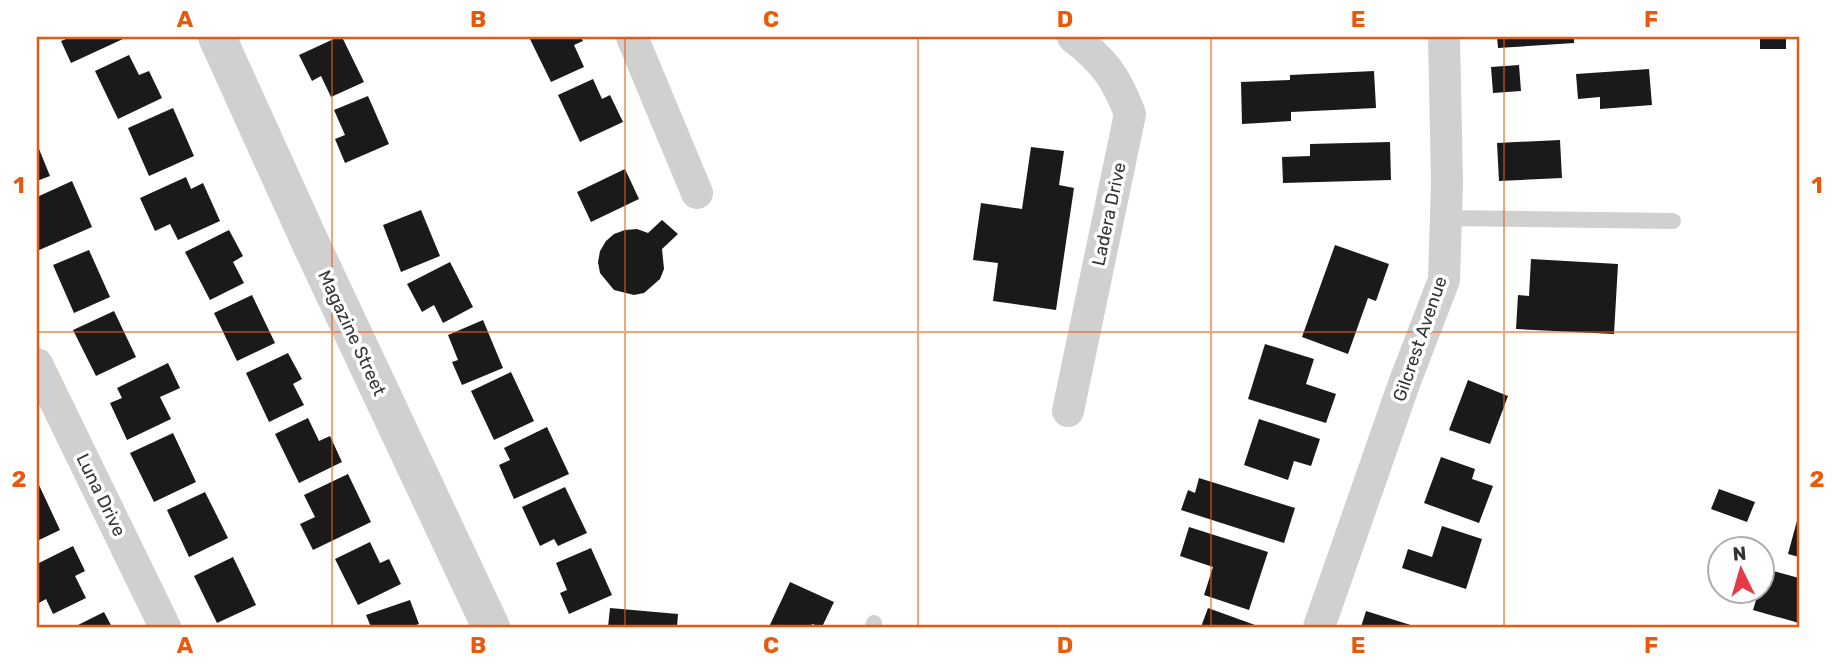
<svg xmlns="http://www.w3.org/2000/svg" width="1836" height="664" viewBox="0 0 1836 664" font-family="Rubik,sans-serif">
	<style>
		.building { fill: #1a1a1a }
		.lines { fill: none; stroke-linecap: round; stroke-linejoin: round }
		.service { stroke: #d0d0d0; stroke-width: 16 }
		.minor { stroke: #d0d0d0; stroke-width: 32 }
		.tertiary { stroke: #d0d0d0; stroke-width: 38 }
		.grid { fill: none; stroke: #e8590c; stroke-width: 2; stroke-opacity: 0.55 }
		.labels { text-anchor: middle; stroke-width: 7; stroke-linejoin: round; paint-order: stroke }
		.street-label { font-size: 18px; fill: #333; stroke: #fff }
		.neatline { fill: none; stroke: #e8590c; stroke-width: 2.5 }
		.grid-label { font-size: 23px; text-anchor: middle; font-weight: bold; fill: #e8590c }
	</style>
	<rect width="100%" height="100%" fill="#fff"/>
	<path class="building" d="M 71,37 L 122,37 L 123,39 L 71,63 L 61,41 Z
		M 338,37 L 342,37 L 364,82 L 331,97 L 321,76 L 312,81 L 299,55 Z
		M 529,37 L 581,37 L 583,41 L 574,45 L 584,67 L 551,82 Z
		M 1497,37 L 1574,37 L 1574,43 L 1498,48 Z
		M 1760,37 L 1786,37 L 1786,49 L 1760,49 Z
		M 129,55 L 139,75 L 149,71 L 162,98 L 118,119 L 95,71 Z
		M 1519,65 L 1521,91 L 1493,93 L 1491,67 Z
		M 1649,69 L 1652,105 L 1600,109 L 1600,97 L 1578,99 L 1576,74 Z
		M 1374,71 L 1376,108 L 1291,112 L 1291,121 L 1242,124 L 1241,82 L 1290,80 L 1290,75 Z
		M 593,79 L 602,99 L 610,95 L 623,122 L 580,142 L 558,95 Z
		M 368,96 L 389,144 L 345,163 L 335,139 L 345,135 L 334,110 Z
		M 173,108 L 194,156 L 149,176 L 128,128 Z
		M 1560,140 L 1562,178 L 1499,181 L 1497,143 Z
		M 1390,142 L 1391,180 L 1283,183 L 1282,157 L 1310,156 L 1310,144 Z
		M 37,144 L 50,176 L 37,181 Z
		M 1031,147 L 1064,151 L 1059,185 L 1074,188 L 1056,310 L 993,301 L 998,263 L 973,260 L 981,203 L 1022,209 Z
		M 625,169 L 639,199 L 591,222 L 577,192 Z
		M 186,177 L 191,189 L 203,183 L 220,221 L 178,240 L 170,224 L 155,231 L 140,198 Z
		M 72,181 L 92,227 L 37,251 L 37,197 Z
		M 421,210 L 440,256 L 401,272 L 383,225 Z
		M 662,220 L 678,234 L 662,249 L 664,269 L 660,279 L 644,293 L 634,295 L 614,290 L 600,273 L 598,262 L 600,251 L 606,241 L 614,234 L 625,230 L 637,229 L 648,233 Z
		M 229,230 L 243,256 L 233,262 L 244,283 L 210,300 L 185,252 Z
		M 1335,245 L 1389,264 L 1376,301 L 1368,298 L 1348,354 L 1302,337 Z
		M 89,250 L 110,297 L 74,313 L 53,265 Z
		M 1531,259 L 1618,264 L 1614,334 L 1516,329 L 1518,295 L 1529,296 Z
		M 450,262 L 473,307 L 443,323 L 434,305 L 422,312 L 407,284 Z
		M 252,295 L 275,343 L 237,361 L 214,313 Z
		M 114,311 L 136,357 L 96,376 L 73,330 Z
		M 483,320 L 503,368 L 462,385 L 452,362 L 458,360 L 448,335 Z
		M 1265,344 L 1314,359 L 1306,384 L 1336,394 L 1326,423 L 1248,399 Z
		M 288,353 L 302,379 L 293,384 L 304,405 L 269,422 L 246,373 Z
		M 168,363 L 180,388 L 160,397 L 171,419 L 127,440 L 110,403 L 122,398 L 117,388 Z
		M 511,372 L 534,421 L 494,440 L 471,391 Z
		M 1468,380 L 1508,396 L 1490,444 L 1449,430 Z
		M 308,418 L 319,441 L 330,436 L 342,462 L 299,483 L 275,434 Z
		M 1259,419 L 1320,439 L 1311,466 L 1294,461 L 1288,480 L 1244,465 Z
		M 547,427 L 569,474 L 514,499 L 499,465 L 510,460 L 504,448 Z
		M 173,433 L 196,482 L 154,502 L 130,453 Z
		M 1441,457 L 1475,469 L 1472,479 L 1493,486 L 1479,523 L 1424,503 Z
		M 348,474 L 371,522 L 313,550 L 300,524 L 315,517 L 304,495 Z
		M 1199,478 L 1295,508 L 1284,543 L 1181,510 L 1188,490 L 1195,493 Z
		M 39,485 L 60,530 L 37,541 L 37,486 Z
		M 565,487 L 587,533 L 558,546 L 554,539 L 540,546 L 522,507 Z
		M 1719,489 L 1755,502 L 1747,522 L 1711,509 Z
		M 205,492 L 228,538 L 189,557 L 167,510 Z
		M 1798,517 L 1799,517 L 1799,557 L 1788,554 Z
		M 1442,526 L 1482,539 L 1466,589 L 1402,568 L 1408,549 L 1432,557 Z
		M 1189,527 L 1268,552 L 1249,610 L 1204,595 L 1213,567 L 1180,556 Z
		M 370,542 L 380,563 L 389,559 L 401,584 L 358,605 L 335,559 Z
		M 73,546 L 85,571 L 75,576 L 86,598 L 53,614 L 46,599 L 37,604 L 37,564 Z
		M 591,548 L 612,595 L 569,614 L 560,593 L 567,590 L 556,563 Z
		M 233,557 L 256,605 L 217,623 L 194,576 Z
		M 1762,568 L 1799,578 L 1799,623 L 1753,610 L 1759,590 L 1762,590 Z
		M 790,582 L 834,602 L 822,627 L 812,624 L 811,627 L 769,627 Z
		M 410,600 L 419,624 L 410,627 L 371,627 L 366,615 Z
		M 610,608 L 678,614 L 677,627 L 608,627 Z
		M 1208,608 L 1255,625 L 1254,627 L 1201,627 Z
		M 1366,611 L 1417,627 L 1361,627 Z
		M 104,612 L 112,627 L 74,627 Z"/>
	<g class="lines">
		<path class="service" d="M 1446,218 L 1673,221
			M 873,627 L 874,623"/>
		<path class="minor" d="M 632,37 L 697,193
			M 37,364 L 165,627
			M 1068,411 L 1130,114 C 1116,77 1104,61 1073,37
			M 1319,627 L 1405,381 L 1444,280 L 1447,182 L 1444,37"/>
		<path class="tertiary" d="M 217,37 L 310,242 L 491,627"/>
	</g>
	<path class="grid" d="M 332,37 L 332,627M 625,37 L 625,627M 918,37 L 918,627M 1211,37 L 1211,627M 1504,37 L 1504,627M 37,332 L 1799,332"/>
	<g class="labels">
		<g class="street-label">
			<text transform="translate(1109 214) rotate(-78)" y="6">Ladera Drive</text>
			<text transform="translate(352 333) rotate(65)" y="6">Magazine Street</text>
			<text transform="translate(1420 339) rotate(-71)" y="6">Gilcrest Avenue</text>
			<text transform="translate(101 495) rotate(64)" y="6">Luna Drive</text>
		</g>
	</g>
	<rect width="1836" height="664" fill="none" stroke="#ffffff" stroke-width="77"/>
	<g transform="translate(1741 570) rotate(355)"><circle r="33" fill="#ffffff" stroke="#adadad" stroke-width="2"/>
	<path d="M0-5L12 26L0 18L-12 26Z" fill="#e63946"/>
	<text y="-10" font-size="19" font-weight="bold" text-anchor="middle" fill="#333333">N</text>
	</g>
	<rect x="38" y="38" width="1760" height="588" class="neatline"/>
	<g class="grid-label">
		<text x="185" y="27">A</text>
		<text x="478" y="27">B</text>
		<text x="771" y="27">C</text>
		<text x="1065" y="27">D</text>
		<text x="1358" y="27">E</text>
		<text x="1651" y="27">F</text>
		<text x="19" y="193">1</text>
		<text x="1817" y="193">1</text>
		<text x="19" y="487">2</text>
		<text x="1817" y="487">2</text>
		<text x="185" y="653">A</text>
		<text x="478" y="653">B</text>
		<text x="771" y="653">C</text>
		<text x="1065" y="653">D</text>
		<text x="1358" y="653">E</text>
		<text x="1651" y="653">F</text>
	</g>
</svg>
